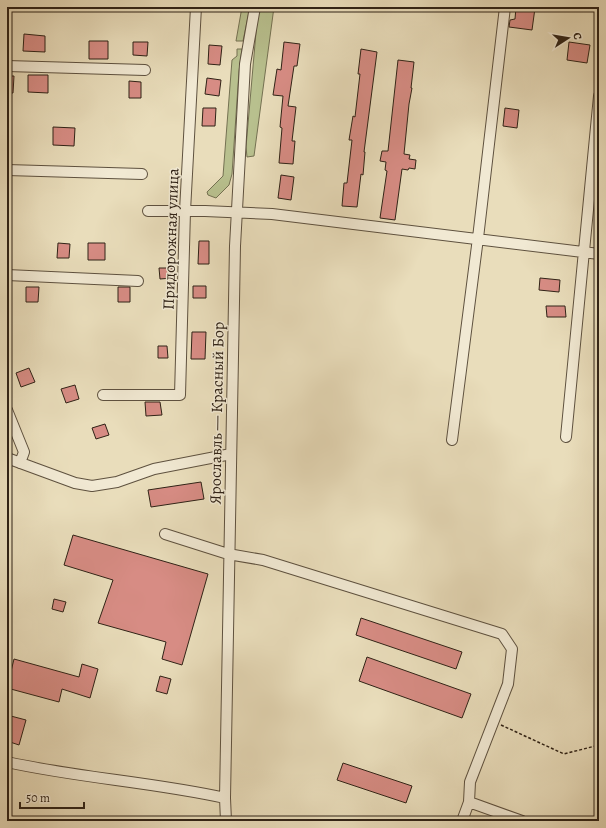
<svg xmlns="http://www.w3.org/2000/svg" width="606" height="828" viewBox="0 0 606 828" font-family="Alegreya,serif">
	<style>
		.green { fill: #b8c08e; stroke: #747152 }
		.building { fill: #d78c84; stroke: #2f2216 }
		.lines { fill: none; stroke-linecap: round; stroke-linejoin: round }
		.minor-casing { stroke: #5e513f; stroke-width: 12 }
		.path { stroke: #2f2216; stroke-width: 1.5; stroke-dasharray: 3 2; stroke-linecap: butt }
		.minor { stroke: #f1e9d3; stroke-width: 10 }
		.labels { text-anchor: middle; stroke-width: 3; stroke-linejoin: round; paint-order: stroke }
		.street-label { font-size: 16px; fill: #2f2216; stroke: #f1e9d3 }
	</style>
	<rect width="100%" height="100%" fill="#e9ddbb"/>
	<filter id="stains"><feTurbulence type="fractalNoise" baseFrequency=".005" numOctaves="4"/><feColorMatrix values="0 0 0 0 .2 0 0 0 0 .09 0 0 0 0 .02 0 0 0 .5 -.17"/></filter>
	<radialGradient id="worn" r=".72"><stop offset=".6" stop-color="#630" stop-opacity="0"/><stop offset="1" stop-color="#630" stop-opacity=".3"/></radialGradient>
	<path class="green" d="M 242,7 L 250,7 L 243,41 L 236,41 Z
		M 259,7 L 274,7 L 254,156 L 247,157 L 246,147 L 257,21 Z
		M 237,49 L 242,49 L 239,71 L 232,174 L 229,185 L 216,198 L 208,195 L 207,192 L 223,176 L 232,60 L 237,56 Z"/>
	<path class="building" d="M 516,7 L 535,8 L 532,30 L 509,27 L 510,20 L 515,19 Z
		M 24,34 L 45,36 L 45,52 L 23,51 Z
		M 89,41 L 108,41 L 108,59 L 89,59 Z
		M 133,42 L 148,42 L 147,56 L 133,55 Z
		M 284,42 L 300,44 L 297,66 L 294,66 L 288,106 L 296,107 L 292,141 L 295,141 L 293,164 L 279,163 L 282,128 L 280,127 L 283,96 L 273,95 L 277,69 L 281,70 Z
		M 569,42 L 590,45 L 587,63 L 567,60 Z
		M 209,45 L 222,46 L 220,65 L 208,64 Z
		M 361,49 L 377,52 L 364,152 L 365,152 L 363,175 L 361,174 L 357,207 L 342,206 L 344,183 L 347,183 L 352,140 L 349,140 L 353,116 L 355,117 L 360,74 L 358,74 Z
		M 398,60 L 414,62 L 411,88 L 412,88 L 409,104 L 404,154 L 410,155 L 409,159 L 416,160 L 415,169 L 409,168 L 408,170 L 402,169 L 395,220 L 380,218 L 387,171 L 385,170 L 386,162 L 380,161 L 382,151 L 388,151 Z
		M 28,75 L 48,75 L 48,93 L 28,92 Z
		M 7,76 L 14,76 L 13,93 L 7,93 Z
		M 207,78 L 221,80 L 219,96 L 205,94 Z
		M 129,81 L 141,82 L 141,98 L 129,98 Z
		M 203,108 L 216,108 L 215,126 L 202,126 Z
		M 505,108 L 519,110 L 517,128 L 503,126 Z
		M 53,127 L 75,128 L 74,146 L 53,145 Z
		M 281,175 L 294,177 L 291,200 L 278,198 Z
		M 199,241 L 209,241 L 209,264 L 198,264 Z
		M 58,243 L 70,244 L 69,258 L 57,258 Z
		M 88,243 L 105,243 L 105,260 L 88,260 Z
		M 159,268 L 172,268 L 172,278 L 160,279 Z
		M 540,278 L 560,280 L 559,292 L 539,290 Z
		M 193,286 L 206,286 L 206,298 L 193,298 Z
		M 26,287 L 39,287 L 38,302 L 26,302 Z
		M 118,287 L 130,287 L 130,302 L 118,302 Z
		M 546,306 L 565,306 L 566,317 L 547,317 Z
		M 192,332 L 206,332 L 205,359 L 191,359 Z
		M 158,346 L 167,346 L 168,358 L 158,358 Z
		M 29,368 L 35,382 L 21,387 L 16,373 Z
		M 75,385 L 79,399 L 66,403 L 61,389 Z
		M 145,402 L 160,402 L 162,415 L 146,416 Z
		M 105,424 L 109,435 L 96,439 L 92,428 Z
		M 201,482 L 204,499 L 151,507 L 148,490 Z
		M 73,535 L 208,574 L 182,665 L 162,659 L 166,642 L 98,623 L 113,580 L 64,565 Z
		M 54,599 L 66,602 L 63,612 L 52,609 Z
		M 361,618 L 462,652 L 456,669 L 356,635 Z
		M 367,657 L 471,694 L 462,718 L 359,681 Z
		M 14,659 L 79,677 L 82,664 L 98,669 L 90,698 L 62,689 L 59,702 L 7,688 Z
		M 160,676 L 171,679 L 167,694 L 156,691 Z
		M 7,715 L 26,720 L 19,745 L 7,741 Z
		M 343,763 L 412,786 L 406,803 L 337,780 Z"/>
	<g class="lines">
		<defs>
			<path id="minor" d="M 7,66 L 145,70
				M 7,170 L 142,174
				M 148,211 L 205,211 L 272,214 L 599,254
				M 7,275 L 138,281
				M 103,395 L 180,395 L 185,211 L 196,7
				M 7,410 L 24,452 L 20,463
				M 566,437 L 599,96
				M 452,440 L 478,238 L 505,7
				M 7,458 L 75,483 L 92,486 L 117,482 L 154,469 L 231,454
				M 165,534 L 228,554 L 263,560 L 502,634 L 512,649 L 508,684 L 470,782 L 469,802 L 522,821
				M 7,762 C 79,778 153,782 225,798
				M 226,821 L 225,798 L 235,246 L 245,64 L 255,7
				M 462,821 L 469,802"/>
		</defs>
		<use href="#minor" class="minor-casing"/>
		<path class="path" d="M 501,725 L 564,754 L 599,745"/>
		<use href="#minor" class="minor"/>
	</g>
	<g class="labels">
		<g class="street-label">
			<text transform="translate(170 239) rotate(-88)" y="6">Придорожная улица</text>
			<text transform="translate(216 413) rotate(-89)" y="6">Ярославль — Красный Бор</text>
		</g>
	</g>
	<rect width="606" height="828" fill="none" stroke="#e9ddbb" stroke-width="24"/>
	<rect x="8" y="8" width="590" height="812" fill="none" stroke="#2f2216" stroke-width="2"/>
	<rect x="12" y="12" width="582" height="804" fill="none" stroke="#2f2216"/>
	<g transform="translate(568 38) rotate(78)" stroke="#f1e9d3" stroke-width="3" paint-order="stroke">
	<path d="M0-3L7 15L0 10L-7 15Z" fill="#2f2216"/>
	<text y="-6" font-size="11" font-weight="bold" text-anchor="middle" fill="#2f2216">С</text>
	</g>
	<path d="M20 802v6h64v-6" fill="none" stroke="#2f2216" stroke-width="2"/>
	<text x="26" y="802" font-size="12" fill="#2f2216" stroke="#f1e9d3" stroke-width="3" paint-order="stroke">50 m</text>
	<rect width="100%" height="100%" filter="url(#stains)"/>
	<rect width="100%" height="100%" fill="url(#worn)"/>
</svg>
